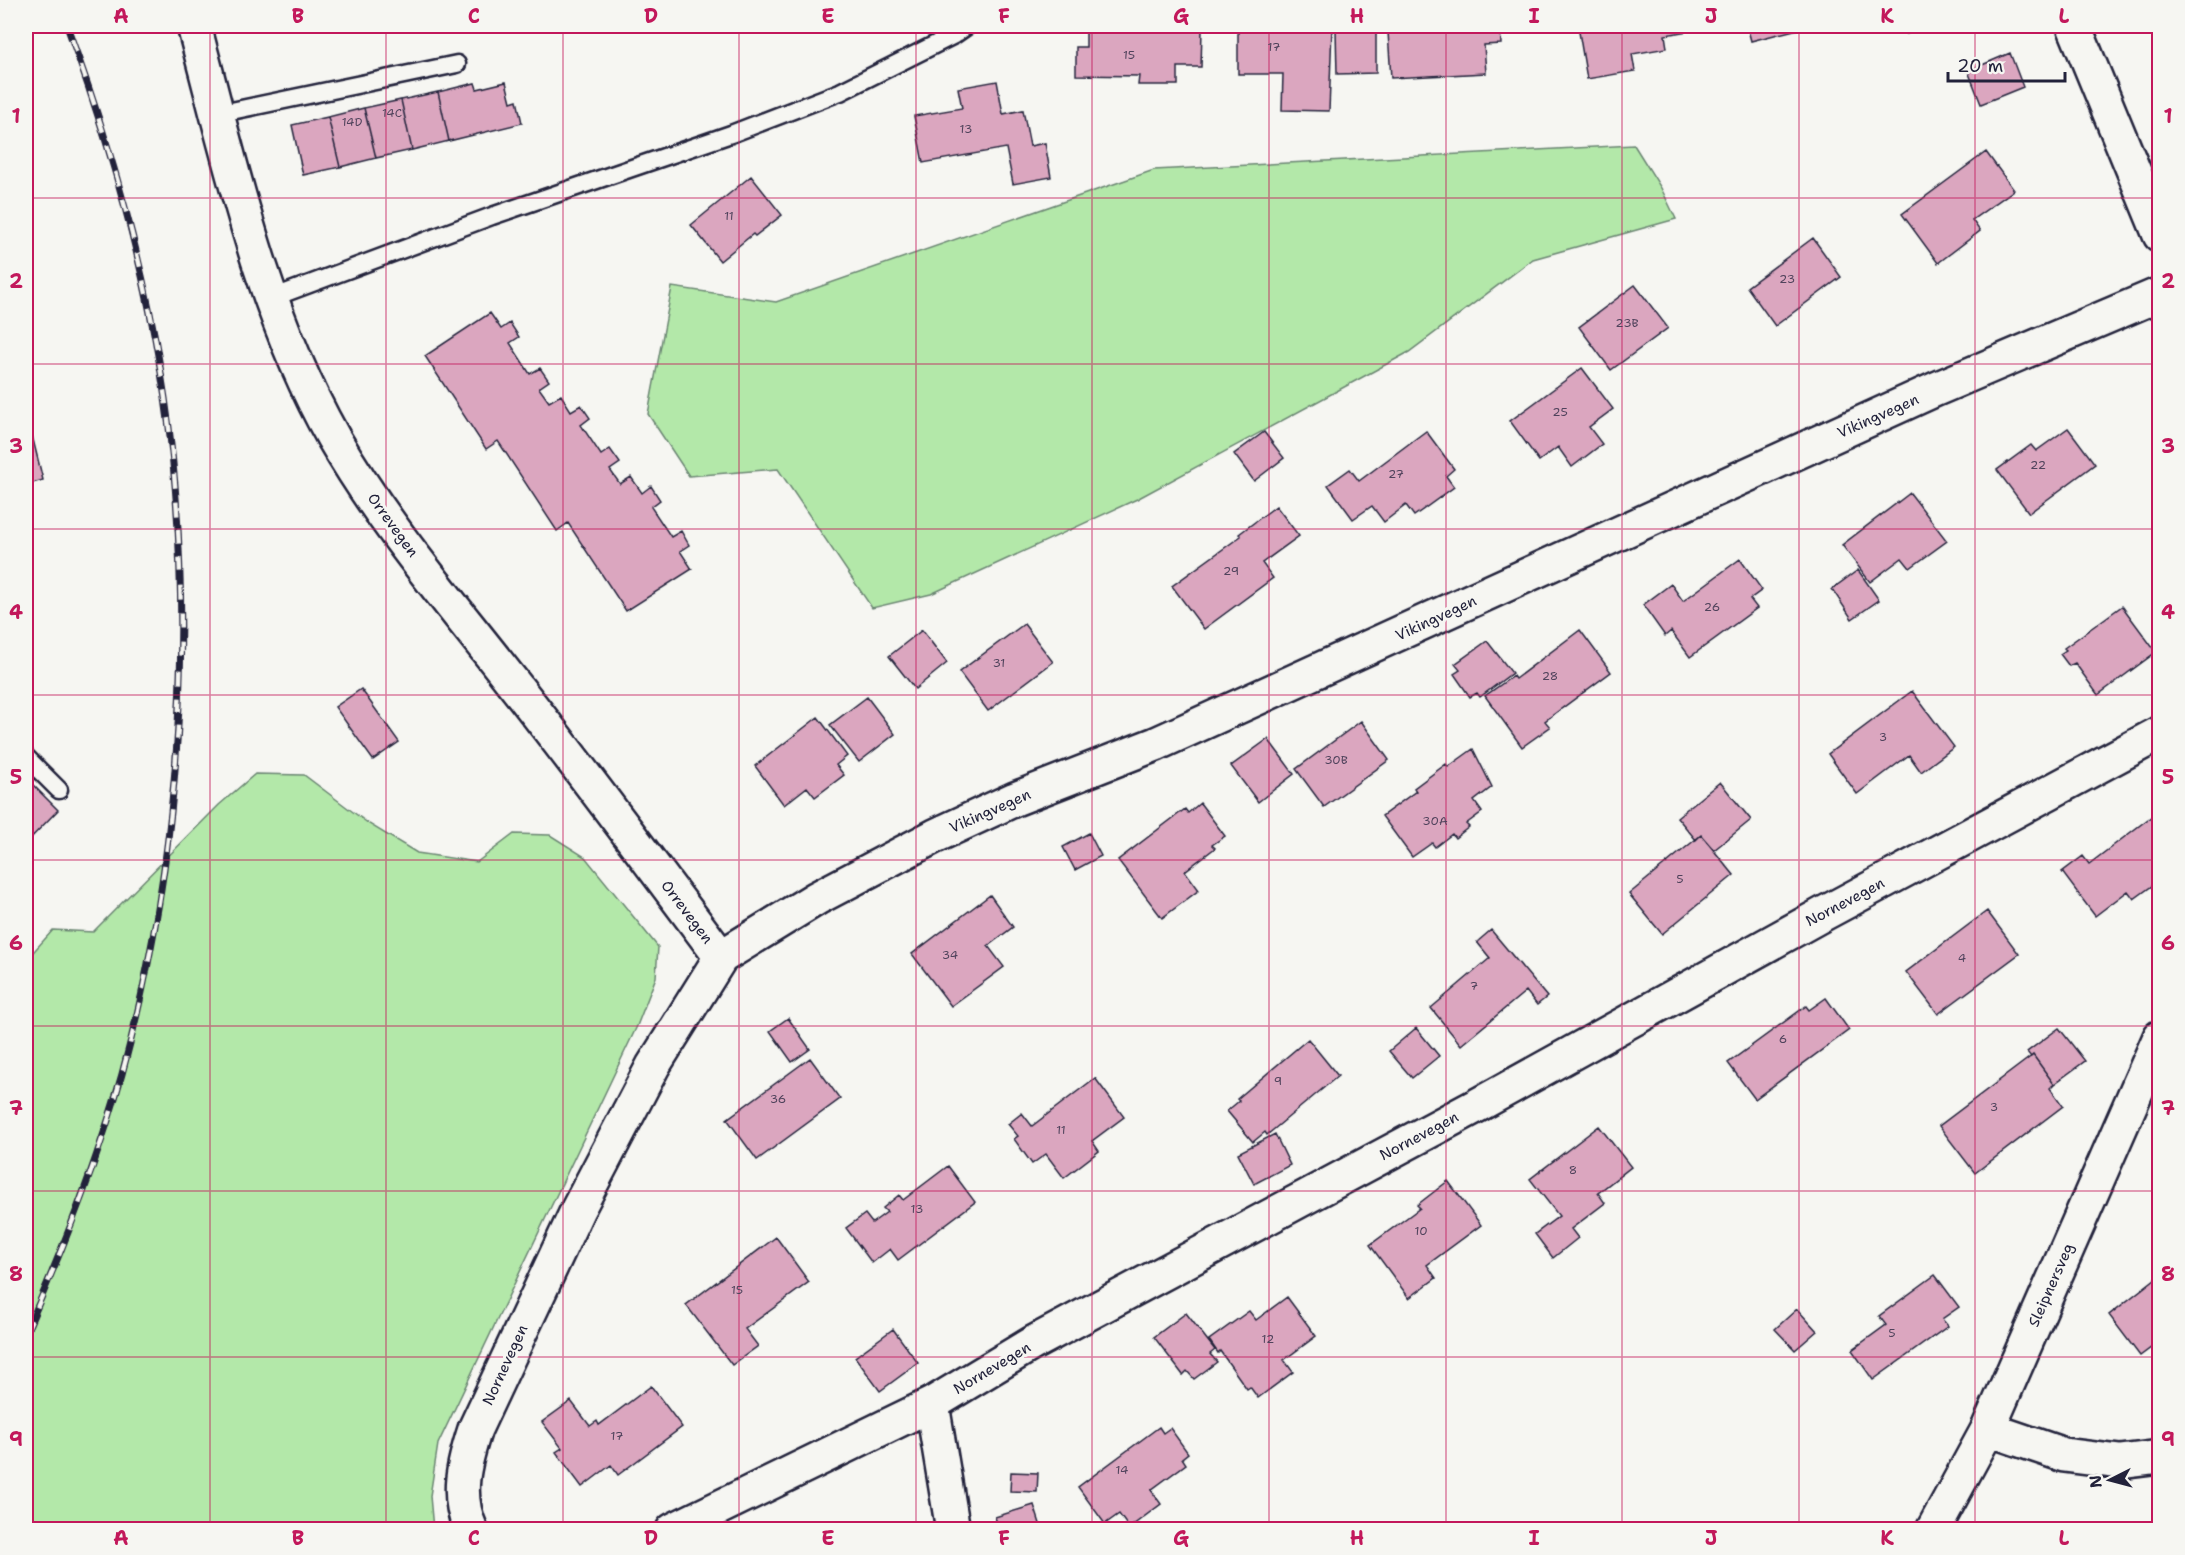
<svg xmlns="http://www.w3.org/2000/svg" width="2185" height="1555" viewBox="0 0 2185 1555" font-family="'Shantell Sans',sans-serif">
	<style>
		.green { fill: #b3e8a9; stroke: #6a8572; stroke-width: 1.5 }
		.building { fill: #dba6bf; stroke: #22223b; stroke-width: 1.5 }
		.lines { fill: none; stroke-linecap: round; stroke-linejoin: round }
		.service-casing { stroke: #22223b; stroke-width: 21 }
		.minor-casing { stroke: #22223b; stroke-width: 38 }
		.service { stroke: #f6f6f2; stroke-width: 16 }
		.minor { stroke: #f6f6f2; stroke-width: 33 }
		.rail-casing { stroke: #22223b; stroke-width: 7 }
		.rail { stroke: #f6f6f2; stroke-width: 4.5; stroke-dasharray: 14; stroke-linecap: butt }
		.grid { fill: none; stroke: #c2185b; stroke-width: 1.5; stroke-opacity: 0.55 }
		.labels { text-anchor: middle; stroke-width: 6; stroke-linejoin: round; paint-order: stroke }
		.number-label { font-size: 12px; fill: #50435c }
		.street-label { font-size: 15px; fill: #22223b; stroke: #f6f6f2 }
		.neatline { fill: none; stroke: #c2185b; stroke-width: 2 }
		.grid-label { font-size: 20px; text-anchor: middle; font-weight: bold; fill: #c2185b }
	</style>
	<rect width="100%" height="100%" fill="#f6f6f2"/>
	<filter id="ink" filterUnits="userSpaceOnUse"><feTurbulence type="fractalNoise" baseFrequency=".0167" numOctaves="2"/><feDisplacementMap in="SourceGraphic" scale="12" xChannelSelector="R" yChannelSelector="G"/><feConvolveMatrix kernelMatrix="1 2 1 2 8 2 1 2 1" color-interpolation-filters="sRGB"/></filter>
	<g filter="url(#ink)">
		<path class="green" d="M 1634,145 L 1661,188 L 1676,219 L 1533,259 L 1409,352 L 1137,499 L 931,594 L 872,608 L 778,469 L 689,476 L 648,414 L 672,287 L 776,302 L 1154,170 Z
			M 255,774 L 304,775 L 369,824 L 417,853 L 477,862 L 514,834 L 550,835 L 585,857 L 658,947 L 656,977 L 637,1026 L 438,1444 L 430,1496 L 433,1529 L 26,1529 L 26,960 L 53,930 L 93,932 L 219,805 Z"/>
		<path class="building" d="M 1238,26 L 1332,28 L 1329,111 L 1282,110 L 1283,74 L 1238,74 Z
			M 1438,26 L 1500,26 L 1501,44 L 1484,45 L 1486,73 L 1391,78 L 1388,32 L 1409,30 L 1409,28 Z
			M 1578,26 L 1699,26 L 1700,29 L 1665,35 L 1667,48 L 1632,54 L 1635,71 L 1587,79 Z
			M 1747,26 L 1810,26 L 1751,41 Z
			M 1904,26 L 1935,26 L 1906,34 Z
			M 1086,27 L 1202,29 L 1201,67 L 1178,67 L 1178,85 L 1138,85 L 1139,76 L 1076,75 L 1076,47 L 1086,47 Z
			M 1336,29 L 1376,29 L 1376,73 L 1337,74 Z
			M 2010,53 L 2023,87 L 1981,104 L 1968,71 Z
			M 997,81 L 1003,114 L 1023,110 L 1030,146 L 1045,143 L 1051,177 L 1013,184 L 1006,148 L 923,163 L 914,116 L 962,108 L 958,88 Z
			M 506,82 L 511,102 L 517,100 L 522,123 L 449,141 L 438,92 L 475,83 L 477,89 Z
			M 438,92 L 449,141 L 412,150 L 401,100 Z
			M 401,100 L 412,150 L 376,158 L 364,108 Z
			M 364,108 L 376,158 L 340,167 L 328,117 Z
			M 328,117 L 340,167 L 303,175 L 292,125 Z
			M 1986,152 L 2014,190 L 1972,220 L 1980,231 L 1938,263 L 1902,214 Z
			M 751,176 L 782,215 L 755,236 L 753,234 L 720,261 L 691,225 Z
			M 1813,238 L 1841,277 L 1775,326 L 1747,287 Z
			M 1635,285 L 1668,328 L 1611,370 L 1579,327 Z
			M 490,313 L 501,329 L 510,323 L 519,337 L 510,343 L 530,374 L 540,368 L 549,381 L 539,388 L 549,402 L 561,395 L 571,411 L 581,405 L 590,418 L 581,425 L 601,455 L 610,449 L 620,463 L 610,470 L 620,484 L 631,477 L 642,493 L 651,486 L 660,500 L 651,507 L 671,537 L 681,531 L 689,545 L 680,551 L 692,569 L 626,611 L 568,523 L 557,531 L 498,441 L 486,449 L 425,356 Z
			M 1582,368 L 1613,409 L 1589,427 L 1602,444 L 1572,467 L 1558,447 L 1539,461 L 1510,421 Z
			M 26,411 L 43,480 L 26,485 Z
			M 2068,428 L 2095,464 L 2029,513 L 1997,470 L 2031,445 L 2036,451 Z
			M 1426,431 L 1454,469 L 1446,476 L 1454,487 L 1414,516 L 1406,505 L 1384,522 L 1372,506 L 1353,519 L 1328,485 L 1350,469 L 1359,481 Z
			M 1264,432 L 1284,458 L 1254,481 L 1234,454 Z
			M 1910,493 L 1947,541 L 1910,568 L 1902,558 L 1870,582 L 1842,545 Z
			M 1276,506 L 1299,536 L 1262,563 L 1273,578 L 1204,629 L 1172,586 L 1241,536 L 1239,534 Z
			M 1740,559 L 1762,590 L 1750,599 L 1757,608 L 1690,657 L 1671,631 L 1665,636 L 1643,605 L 1671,584 L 1683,601 Z
			M 1858,570 L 1879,600 L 1852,619 L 1832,589 Z
			M 2122,606 L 2156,652 L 2098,695 L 2075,663 L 2069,666 L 2060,654 L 2066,650 L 2064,648 Z
			M 1024,624 L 1053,662 L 988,711 L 959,672 Z
			M 922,630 L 947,663 L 915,689 L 889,656 Z
			M 1580,630 L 1611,672 L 1545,721 L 1550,727 L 1522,747 L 1485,696 L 1513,676 L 1515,679 Z
			M 1487,641 L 1512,673 L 1480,697 L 1477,693 L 1470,697 L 1454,674 L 1460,670 L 1455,664 Z
			M 361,689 L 399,742 L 373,760 L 335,707 Z
			M 1912,691 L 1954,747 L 1921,772 L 1909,755 L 1857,794 L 1828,754 Z
			M 867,697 L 895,734 L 859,762 L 830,725 Z
			M 818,717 L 847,756 L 836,765 L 844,775 L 815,797 L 807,787 L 784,805 L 755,766 Z
			M 1361,721 L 1389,760 L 1324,807 L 1296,769 Z
			M 1268,739 L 1294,774 L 1258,802 L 1231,766 Z
			M 1473,749 L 1492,787 L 1474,801 L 1482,812 L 1466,824 L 1469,827 L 1455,838 L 1452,834 L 1435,847 L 1432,843 L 1412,857 L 1382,816 L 1416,791 L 1414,788 L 1446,764 L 1448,767 Z
			M 26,778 L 58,810 L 26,843 Z
			M 1720,782 L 1751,820 L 1714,850 L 1701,835 L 1696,840 L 1677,817 Z
			M 1200,803 L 1225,836 L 1212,845 L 1215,848 L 1185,871 L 1199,890 L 1162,918 L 1118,860 L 1185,809 L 1188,813 Z
			M 2160,810 L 2160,880 L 2134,899 L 2128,891 L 2095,916 L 2062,872 L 2083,856 L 2089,864 Z
			M 1089,833 L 1101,856 L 1075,870 L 1063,847 Z
			M 1701,835 L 1734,875 L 1662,934 L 1629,894 Z
			M 990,895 L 1013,927 L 988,946 L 1004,967 L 951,1006 L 912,954 Z
			M 1987,911 L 2019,954 L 1938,1014 L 1906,972 Z
			M 1491,930 L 1547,997 L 1537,1005 L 1526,991 L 1461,1045 L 1431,1008 L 1490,958 L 1477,942 Z
			M 1826,998 L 1849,1030 L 1755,1099 L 1728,1063 L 1806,1006 L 1809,1010 Z
			M 788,1018 L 810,1049 L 792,1062 L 770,1031 Z
			M 1416,1028 L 1439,1056 L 1412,1078 L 1389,1051 Z
			M 2059,1028 L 2085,1061 L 2054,1084 L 2033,1055 L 2031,1057 L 2027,1052 Z
			M 1308,1039 L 1338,1076 L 1267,1135 L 1265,1132 L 1253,1142 L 1227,1111 L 1239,1101 L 1237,1099 Z
			M 2033,1055 L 2054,1084 L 2050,1088 L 2063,1106 L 1975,1173 L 1939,1126 Z
			M 810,1058 L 840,1099 L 757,1160 L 727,1119 Z
			M 1095,1078 L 1124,1117 L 1092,1141 L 1099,1151 L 1064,1178 L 1046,1154 L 1032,1164 L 1014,1139 L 1018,1136 L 1008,1124 L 1022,1113 L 1032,1126 Z
			M 1599,1126 L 1631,1167 L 1598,1193 L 1605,1203 L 1571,1229 L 1578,1238 L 1553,1258 L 1535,1234 L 1559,1216 L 1530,1179 Z
			M 1275,1134 L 1290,1165 L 1254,1184 L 1238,1153 Z
			M 948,1166 L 975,1202 L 898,1260 L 890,1249 L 872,1263 L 846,1228 L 865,1214 L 872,1223 L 887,1212 L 883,1208 L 899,1195 L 903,1200 Z
			M 1448,1181 L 1481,1225 L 1427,1265 L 1436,1278 L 1409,1298 L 1370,1245 L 1420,1208 L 1417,1205 Z
			M 776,1237 L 809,1282 L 745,1329 L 758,1346 L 732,1365 L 686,1305 Z
			M 1935,1275 L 1959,1307 L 1942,1319 L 1948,1326 L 1873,1380 L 1852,1350 L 1886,1325 L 1879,1316 Z
			M 2160,1275 L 2160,1341 L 2140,1356 L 2109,1315 Z
			M 1287,1297 L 1316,1336 L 1284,1360 L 1293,1372 L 1258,1398 L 1250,1387 L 1247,1389 L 1220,1351 L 1218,1353 L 1209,1340 L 1249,1311 L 1256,1320 Z
			M 1797,1309 L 1817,1331 L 1795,1350 L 1775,1329 Z
			M 1186,1313 L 1215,1350 L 1210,1354 L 1217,1362 L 1194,1379 L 1187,1371 L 1183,1375 L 1154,1337 Z
			M 893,1329 L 918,1363 L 880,1391 L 855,1357 Z
			M 651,1386 L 682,1427 L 618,1475 L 611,1465 L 582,1487 L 556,1452 L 562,1448 L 542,1422 L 571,1401 L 590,1426 L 597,1421 L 599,1425 Z
			M 1159,1427 L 1163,1433 L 1170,1428 L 1188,1453 L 1182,1458 L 1186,1464 L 1151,1490 L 1161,1504 L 1129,1528 L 1119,1514 L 1105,1524 L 1078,1487 Z
			M 1011,1472 L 1038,1473 L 1037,1492 L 1010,1491 Z
			M 1034,1505 L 1042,1530 L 999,1530 L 995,1517 Z"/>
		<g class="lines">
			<defs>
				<path id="service" d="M 217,114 L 457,64
					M 272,298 L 492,216 L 731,134 L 840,92 L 954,35 L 967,26
					M 26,757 L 59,790"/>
				<path id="minor" d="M 194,26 C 231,165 262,311 333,437 C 383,524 449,601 510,679 C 582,770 651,864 721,957
					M 2074,26 L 2160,235
					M 932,1404 L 953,1530
					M 1988,1429 L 2064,1455 L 2120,1462 L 2160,1457
					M 471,1530 C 455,1495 464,1463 475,1429 L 578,1209 L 653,1066 L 721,957 L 817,898 L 935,836 L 1015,799 L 1156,744 L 1936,389 L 2160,294
					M 673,1530 L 932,1404 L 1033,1343 L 1478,1105 L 1823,914 L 2160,733
					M 1933,1530 L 1988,1429 L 2160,1037"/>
			</defs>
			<use href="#service" class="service-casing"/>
			<use href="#minor" class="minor-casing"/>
			<use href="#service" class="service"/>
			<use href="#minor" class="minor"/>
			<defs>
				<path id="rail" d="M 26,1333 C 63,1249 97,1163 122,1074 C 174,883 191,681 175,485 C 162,328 121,173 67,26"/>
			</defs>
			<use href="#rail" class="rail-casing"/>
			<use href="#rail" class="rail"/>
		</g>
	</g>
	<path class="grid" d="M 210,26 L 210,1530M 386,26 L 386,1530M 563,26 L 563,1530M 739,26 L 739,1530M 916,26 L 916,1530M 1092,26 L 1092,1530M 1269,26 L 1269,1530M 1446,26 L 1446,1530M 1622,26 L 1622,1530M 1799,26 L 1799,1530M 1975,26 L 1975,1530M 26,198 L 2160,198M 26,364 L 2160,364M 26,529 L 2160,529M 26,695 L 2160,695M 26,860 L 2160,860M 26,1026 L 2160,1026M 26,1191 L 2160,1191M 26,1357 L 2160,1357"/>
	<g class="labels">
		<g class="number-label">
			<text x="1274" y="51">17</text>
			<text x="1129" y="59">15</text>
			<text x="392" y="117">14C</text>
			<text x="352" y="126">14D</text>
			<text x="966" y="133">13</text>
			<text x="729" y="220">11</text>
			<text x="1787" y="283">23</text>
			<text x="1627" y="327">23B</text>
			<text x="1560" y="416">25</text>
			<text x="2038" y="469">22</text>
			<text x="1396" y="478">27</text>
			<text x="1231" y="575">29</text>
			<text x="1712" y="611">26</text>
			<text x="999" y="667">31</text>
			<text x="1550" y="680">28</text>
			<text x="1883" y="741">3</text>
			<text x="1336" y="764">30B</text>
			<text x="1435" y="825">30A</text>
			<text x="1680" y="883">5</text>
			<text x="950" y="959">34</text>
			<text x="1962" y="962">4</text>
			<text x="1474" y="990">7</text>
			<text x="1783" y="1043">6</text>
			<text x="1278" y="1085">9</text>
			<text x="778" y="1103">36</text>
			<text x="1994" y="1111">3</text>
			<text x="1061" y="1134">11</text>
			<text x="1573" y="1174">8</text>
			<text x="917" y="1213">13</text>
			<text x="1421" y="1235">10</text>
			<text x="737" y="1294">15</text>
			<text x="1892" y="1337">5</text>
			<text x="1268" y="1343">12</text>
			<text x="617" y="1440">17</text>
			<text x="1122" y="1474">14</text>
		</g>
		<g class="street-label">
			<text transform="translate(1878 416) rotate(-24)" y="5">Vikingvegen</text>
			<text transform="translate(393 525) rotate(54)" y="5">Orrevegen</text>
			<text transform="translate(1436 618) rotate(-25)" y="5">Vikingvegen</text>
			<text transform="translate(990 811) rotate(-24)" y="5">Vikingvegen</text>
			<text transform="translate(1845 902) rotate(-28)" y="5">Nornevegen</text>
			<text transform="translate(687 912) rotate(53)" y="5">Orrevegen</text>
			<text transform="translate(1419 1136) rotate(-28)" y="5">Nornevegen</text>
			<text transform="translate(2051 1285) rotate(-66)" y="5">Sleipnersveg</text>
			<text transform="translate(505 1365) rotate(-65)" y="5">Nornevegen</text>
			<text transform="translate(992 1368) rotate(-31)" y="5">Nornevegen</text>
		</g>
	</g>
	<rect width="2185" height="1555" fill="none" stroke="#f6f6f2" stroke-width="66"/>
	<g transform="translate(2110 1480) rotate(264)" stroke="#f6f6f2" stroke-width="4.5" paint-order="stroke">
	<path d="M0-4.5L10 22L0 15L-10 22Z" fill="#22223b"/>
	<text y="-9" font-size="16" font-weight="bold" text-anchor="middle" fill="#22223b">N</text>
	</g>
	<path d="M1948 72v9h117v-9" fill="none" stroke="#22223b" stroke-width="3"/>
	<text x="1957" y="72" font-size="18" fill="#22223b" stroke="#f6f6f2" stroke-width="4.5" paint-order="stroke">20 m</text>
	<rect x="33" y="33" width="2119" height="1489" class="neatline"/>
	<g class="grid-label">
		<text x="121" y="23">A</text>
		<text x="298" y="23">B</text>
		<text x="474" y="23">C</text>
		<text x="651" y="23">D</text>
		<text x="828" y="23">E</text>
		<text x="1004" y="23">F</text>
		<text x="1181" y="23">G</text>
		<text x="1357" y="23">H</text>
		<text x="1534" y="23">I</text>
		<text x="1711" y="23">J</text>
		<text x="1887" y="23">K</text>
		<text x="2064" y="23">L</text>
		<text x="16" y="123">1</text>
		<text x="2168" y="123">1</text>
		<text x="16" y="288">2</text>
		<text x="2168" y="288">2</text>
		<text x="16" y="453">3</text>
		<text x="2168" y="453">3</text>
		<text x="16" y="619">4</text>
		<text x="2168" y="619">4</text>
		<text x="16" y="784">5</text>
		<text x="2168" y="784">5</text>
		<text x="16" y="950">6</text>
		<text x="2168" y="950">6</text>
		<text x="16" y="1115">7</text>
		<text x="2168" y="1115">7</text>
		<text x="16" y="1281">8</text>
		<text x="2168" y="1281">8</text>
		<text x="16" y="1446">9</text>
		<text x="2168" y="1446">9</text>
		<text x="121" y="1545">A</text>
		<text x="298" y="1545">B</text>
		<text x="474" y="1545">C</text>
		<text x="651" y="1545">D</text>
		<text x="828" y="1545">E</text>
		<text x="1004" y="1545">F</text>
		<text x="1181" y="1545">G</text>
		<text x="1357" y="1545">H</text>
		<text x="1534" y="1545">I</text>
		<text x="1711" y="1545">J</text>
		<text x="1887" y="1545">K</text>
		<text x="2064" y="1545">L</text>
	</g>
</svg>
